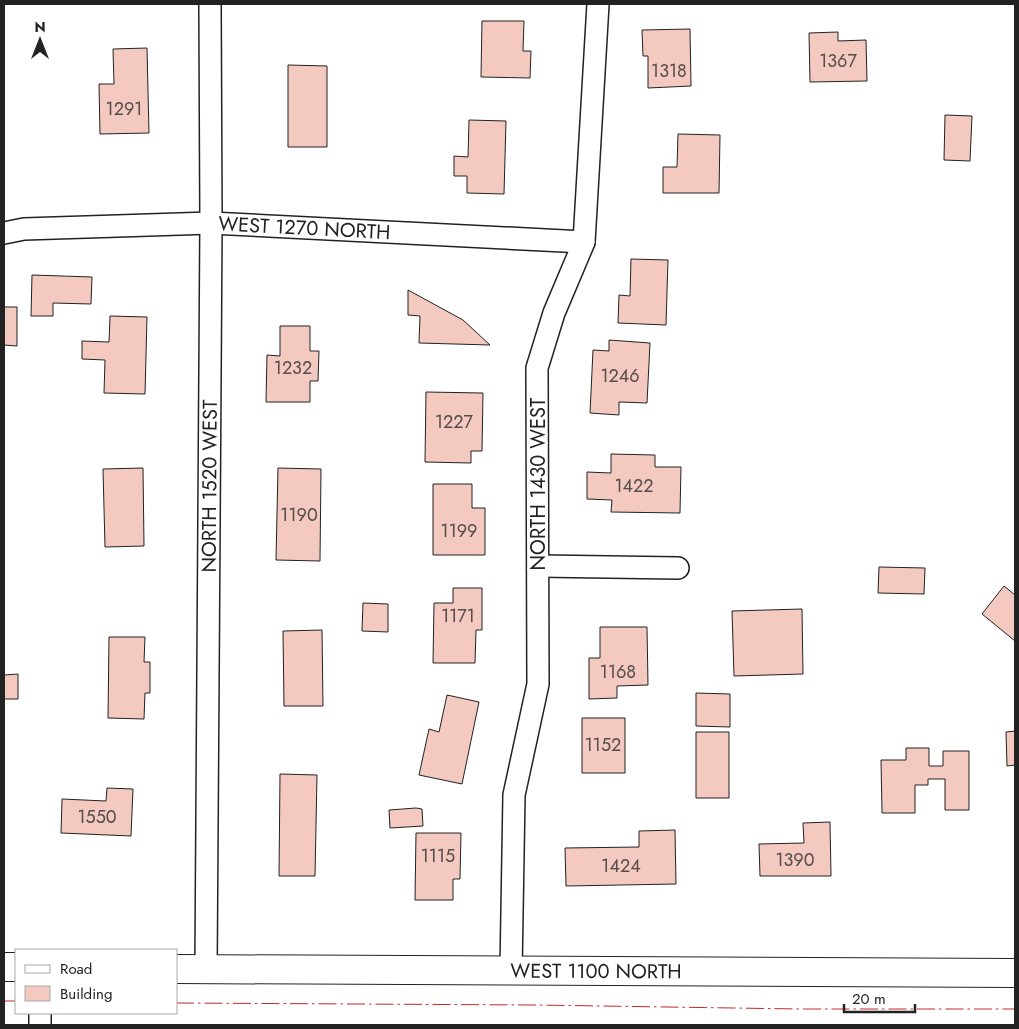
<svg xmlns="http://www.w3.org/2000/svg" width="1019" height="1029" viewBox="0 0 1019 1029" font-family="Jost,sans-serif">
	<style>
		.building { fill: #f3c9c0; stroke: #222 }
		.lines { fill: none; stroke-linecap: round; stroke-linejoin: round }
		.minor-casing { stroke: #222; stroke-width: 24 }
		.secondary-casing { stroke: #222; stroke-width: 30 }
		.minor { stroke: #fff; stroke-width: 21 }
		.secondary { stroke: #fff; stroke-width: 28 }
		.power { stroke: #c62828; stroke-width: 1; stroke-dasharray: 18 4 2.5 4; stroke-linecap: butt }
		.labels { text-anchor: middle; stroke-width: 4; stroke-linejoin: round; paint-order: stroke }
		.number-label { font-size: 18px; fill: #564c4a }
		.street-label { font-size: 20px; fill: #222; stroke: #fff }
	</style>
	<rect width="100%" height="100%" fill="#fff"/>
	<path class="building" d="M 482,21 L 524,21 L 523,51 L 531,51 L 530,78 L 481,77 Z
		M 690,29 L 691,86 L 648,88 L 648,56 L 643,56 L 642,30 Z
		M 838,32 L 838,41 L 866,40 L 867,81 L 810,82 L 809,33 Z
		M 147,48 L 149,133 L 100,134 L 99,84 L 114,84 L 113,49 Z
		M 288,65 L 327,66 L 327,147 L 288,147 Z
		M 945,115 L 972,116 L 970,161 L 944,160 Z
		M 469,120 L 506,121 L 504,194 L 467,193 L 467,176 L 454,176 L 454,156 L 468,157 Z
		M 678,134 L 720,135 L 719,193 L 663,193 L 663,167 L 677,167 Z
		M 631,259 L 668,260 L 666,325 L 618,323 L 619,295 L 630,296 Z
		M 32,275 L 92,277 L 91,304 L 53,303 L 53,316 L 31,316 Z
		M 408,290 L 463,320 L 490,345 L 419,343 L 420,316 L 408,315 Z
		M 4,307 L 17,307 L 17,346 L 4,345 Z
		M 110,316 L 147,317 L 145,394 L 104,393 L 105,360 L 82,359 L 82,341 L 109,342 Z
		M 280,326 L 310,326 L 310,351 L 319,351 L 318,381 L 310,381 L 310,402 L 266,402 L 267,355 L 280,356 Z
		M 609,340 L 650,343 L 647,403 L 619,402 L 619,415 L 590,413 L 593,350 L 609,351 Z
		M 426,392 L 483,393 L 482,451 L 471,451 L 471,463 L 425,462 Z
		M 611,454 L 655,455 L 655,467 L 681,467 L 680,513 L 611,512 L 612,500 L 587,499 L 587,472 L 611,473 Z
		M 143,468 L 144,546 L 105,547 L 103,469 Z
		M 278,468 L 321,469 L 320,561 L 276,560 Z
		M 433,484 L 472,484 L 472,508 L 485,508 L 485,555 L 433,555 Z
		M 879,567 L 925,568 L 924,594 L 878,593 Z
		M 1004,586 L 1015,595 L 1015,641 L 982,614 Z
		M 453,588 L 482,588 L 482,630 L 476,630 L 475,663 L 433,663 L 434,603 L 453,603 Z
		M 363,603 L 388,604 L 388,632 L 362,631 Z
		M 802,609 L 803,674 L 734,676 L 732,611 Z
		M 600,627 L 647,627 L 648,685 L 617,686 L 617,698 L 589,699 L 589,658 L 600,658 Z
		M 322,630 L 323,706 L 284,706 L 283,631 Z
		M 109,637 L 145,637 L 144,662 L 150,662 L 150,693 L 145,693 L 144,719 L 108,718 Z
		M 18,674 L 18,699 L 4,699 L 4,675 Z
		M 696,693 L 730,694 L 730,727 L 696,726 Z
		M 447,695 L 479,702 L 462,784 L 419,775 L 429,729 L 439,732 Z
		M 582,718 L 625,718 L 625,773 L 582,773 Z
		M 1015,731 L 1015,765 L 1007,766 L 1006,732 Z
		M 696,732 L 729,732 L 729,798 L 696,798 Z
		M 906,748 L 929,748 L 929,766 L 943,766 L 943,751 L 969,751 L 969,810 L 945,810 L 945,779 L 928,779 L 928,785 L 915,785 L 915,813 L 882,813 L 881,760 L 906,760 Z
		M 280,774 L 317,775 L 315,876 L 279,876 Z
		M 107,788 L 133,789 L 131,836 L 61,833 L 62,799 L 106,801 Z
		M 416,808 L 422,809 L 423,826 L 390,828 L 389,810 Z
		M 830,822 L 831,876 L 760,876 L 759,844 L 804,843 L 803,823 Z
		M 675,830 L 676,884 L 566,886 L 565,848 L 639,847 L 639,831 Z
		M 416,833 L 461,833 L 460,879 L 453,879 L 453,900 L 415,900 Z"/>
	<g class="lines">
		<defs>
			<g id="minor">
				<path id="s1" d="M 4,233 L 24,229 L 211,223 L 584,242"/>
				<path d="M 539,566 L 678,568"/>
				<path id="s2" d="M 206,970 L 211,223 L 210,4"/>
				<path d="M 511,971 L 514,795 L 538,684 L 537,368 L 554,313 L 584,242 L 598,4"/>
				<path d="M 40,1025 L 40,1013"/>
			</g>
			<g id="secondary">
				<path d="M 4,967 L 16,967"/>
				<path id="s3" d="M 176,969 L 1015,973"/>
			</g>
		</defs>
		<use href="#minor" class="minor-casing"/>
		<use href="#secondary" class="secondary-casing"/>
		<use href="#minor" class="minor"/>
		<use href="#secondary" class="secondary"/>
		<path class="power" d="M 4,1001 L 16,1001
			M 176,1003 L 534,1005 L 799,1009 L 1015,1009"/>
	</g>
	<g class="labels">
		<g class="number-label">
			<text x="838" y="67">1367</text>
			<text x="669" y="77">1318</text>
			<text x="124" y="115">1291</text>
			<text x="293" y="374">1232</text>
			<text x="620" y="382">1246</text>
			<text x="454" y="428">1227</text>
			<text x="634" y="492">1422</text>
			<text x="299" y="521">1190</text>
			<text x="459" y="537">1199</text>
			<text x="458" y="622">1171</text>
			<text x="618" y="678">1168</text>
			<text x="603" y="751">1152</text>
			<text x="97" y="823">1550</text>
			<text x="438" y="862">1115</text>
			<text x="795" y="866">1390</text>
			<text x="621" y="872">1424</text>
		</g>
		<g class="street-label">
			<text dy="7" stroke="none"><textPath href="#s1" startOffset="301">WEST 1270 NORTH</textPath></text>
			<text transform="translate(538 484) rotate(-90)" y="7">NORTH 1430 WEST</text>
			<text dy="7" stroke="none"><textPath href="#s2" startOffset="484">NORTH 1520 WEST</textPath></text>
			<text dy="7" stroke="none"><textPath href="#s3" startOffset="420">WEST 1100 NORTH</textPath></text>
		</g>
	</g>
	<rect width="1019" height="1029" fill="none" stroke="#222222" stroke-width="10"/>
	<rect x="15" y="949" width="162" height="65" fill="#ffffff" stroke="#a7a7a7"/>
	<rect x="25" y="965" width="25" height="8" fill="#ffffff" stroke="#a7a7a7"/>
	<text x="60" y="974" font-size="15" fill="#222222">Road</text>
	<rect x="25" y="986" width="25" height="15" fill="#f3c9c0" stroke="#a7a7a7"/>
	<text x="60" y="999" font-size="15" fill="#222222">Building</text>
	<g transform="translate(40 40)" stroke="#ffffff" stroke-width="4" paint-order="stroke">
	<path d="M0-4L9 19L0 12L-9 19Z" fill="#222222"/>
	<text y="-8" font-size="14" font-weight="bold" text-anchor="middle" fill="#222222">N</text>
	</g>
	<path d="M844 1004v8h71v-8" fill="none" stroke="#222222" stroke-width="2.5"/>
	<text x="852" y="1004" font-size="15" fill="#222222" stroke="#ffffff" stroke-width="4" paint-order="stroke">20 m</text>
</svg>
